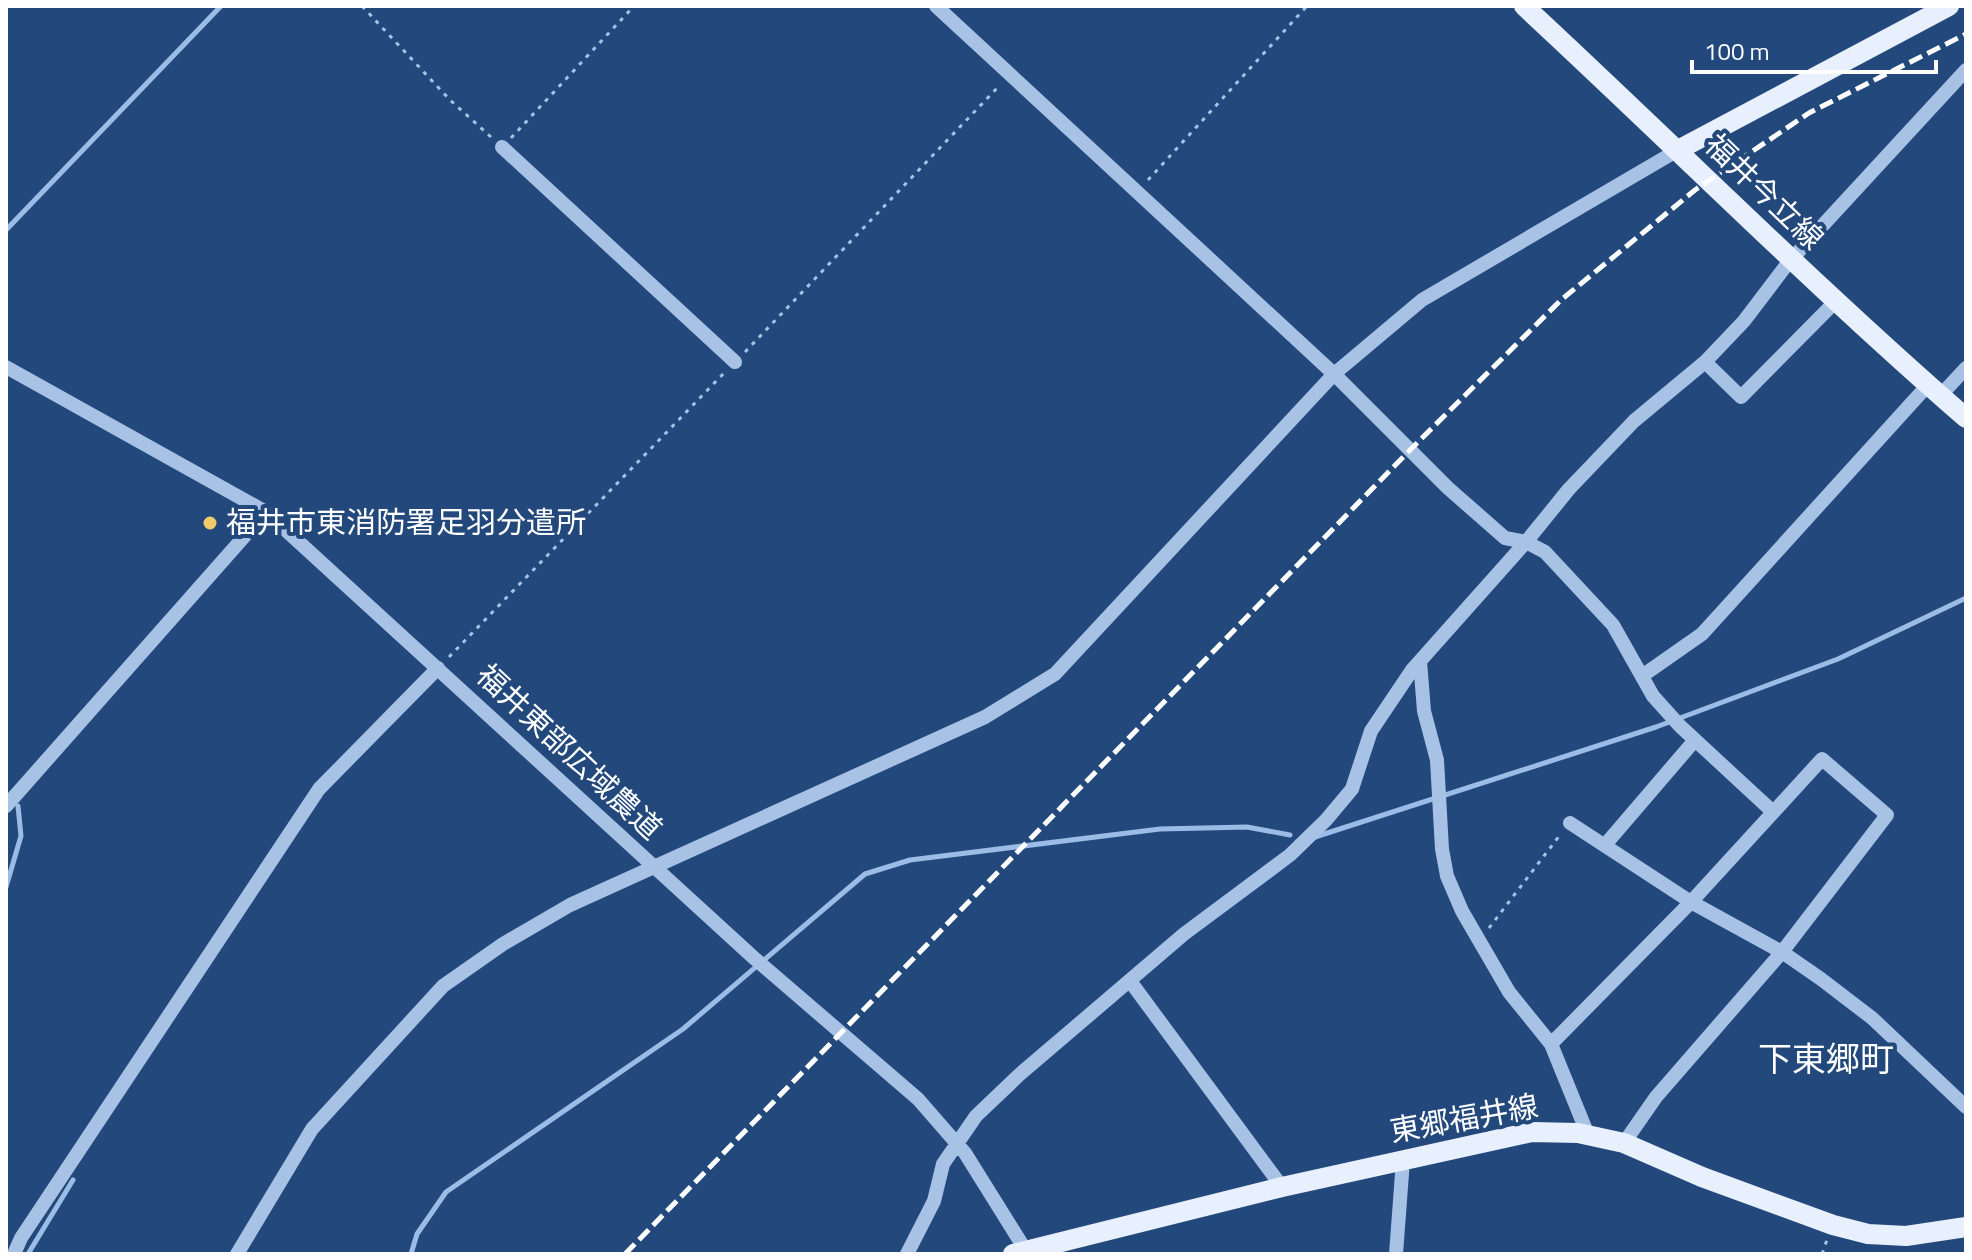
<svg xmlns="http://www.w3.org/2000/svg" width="1972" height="1260" viewBox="0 0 1972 1260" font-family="'Titillium Web','Noto Sans JP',sans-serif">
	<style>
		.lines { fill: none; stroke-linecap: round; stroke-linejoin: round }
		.stream { stroke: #9bbce6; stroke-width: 5 }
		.path { stroke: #a7c2e5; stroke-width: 3; stroke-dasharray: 4 6; stroke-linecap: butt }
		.minor { stroke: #a7c2e5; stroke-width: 14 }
		.major { stroke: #e8effd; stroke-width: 20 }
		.rail { stroke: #fff; stroke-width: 5; stroke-dasharray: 14 6; stroke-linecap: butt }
		.poi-dot { fill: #f0cd6a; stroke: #23487c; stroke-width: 3 }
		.labels { text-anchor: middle; stroke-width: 8; stroke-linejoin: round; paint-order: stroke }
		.street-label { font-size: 30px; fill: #fff; stroke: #23487c }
		.poi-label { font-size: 30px; fill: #fff; stroke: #23487c; text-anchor: start }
		.quarter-label { font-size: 34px; fill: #fff; stroke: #23487c }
	</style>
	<rect width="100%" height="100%" fill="#23487c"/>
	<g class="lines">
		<path class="stream" d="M 6,230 L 221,6
			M 1315,837 L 1656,727 L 1838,659 L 1966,598
			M 6,887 L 21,836 L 18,806
			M 28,1254 L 73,1180
			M 411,1254 L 417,1234 L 446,1192 L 683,1029 L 865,874 L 910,860 L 1160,829 L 1247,827 L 1290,835"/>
		<path class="path" d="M 362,6 L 450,100 L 491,137
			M 511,138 L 634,6
			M 1148,180 L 1307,6
			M 745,352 L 999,86
			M 449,657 L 725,372
			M 1489,928 L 1560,835
			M 1822,1254 L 1827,1240"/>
		<path class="minor" d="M 936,6 L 1334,374 L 1448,488 L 1505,538 L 1526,542 L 1545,552 L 1613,625 L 1653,696 L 1680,726 L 1772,811
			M 502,147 L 735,362
			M 1705,362 L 1741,397 L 1836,301
			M 6,367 L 266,512 L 754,958 L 918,1099 L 965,1153 L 1028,1254
			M 1940,396 L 1966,368
			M 1420,661 L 1424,711 L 1437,760 L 1442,849 L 1447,876 L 1462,911 L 1509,992 L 1551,1044 L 1588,1135
			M 1642,676 L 1702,634 L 1928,385
			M 6,806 L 266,512
			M 1570,823 L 1691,902 L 1782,952 L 1821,979 L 1872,1018 L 1966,1107
			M 1605,845 L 1695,740
			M 1130,981 L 1282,1187
			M 1551,1044 L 1691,902 L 1822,759 L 1887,815 L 1782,952 L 1656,1097 L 1624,1143
			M 14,1254 L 21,1238 L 319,789 L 438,668
			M 237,1254 L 312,1129 L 443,986 L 503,944 L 570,905 L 985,717 L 1055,674 L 1334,374 L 1422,300 L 1678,150
			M 907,1254 L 934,1201 L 943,1164 L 976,1116 L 1019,1075 L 1184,934 L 1290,855 L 1326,820 L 1352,789 L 1371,731 L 1412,670 L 1526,542 L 1569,489 L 1634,421 L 1705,362 L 1744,321 L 1788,263 L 1966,70
			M 1396,1254 L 1403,1160"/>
		<path class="major" d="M 1524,6 C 1672,143 1814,286 1966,418
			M 1678,150 L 1949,6
			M 1013,1254 L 1282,1187 L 1532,1132 L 1578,1133 L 1624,1143 L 1702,1177 L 1833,1225 L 1868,1234 L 1906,1236 L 1966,1227"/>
		<path class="rail" d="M 625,1254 L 1410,450 L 1561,300 L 1695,190 L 1809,113 L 1966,34"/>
	</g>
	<circle class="poi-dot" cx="210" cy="523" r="8"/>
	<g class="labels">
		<g class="street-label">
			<text transform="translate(1764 192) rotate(44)" y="10">福井今立線</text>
			<text transform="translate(569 752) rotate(43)" y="10">福井東部広域農道</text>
			<text transform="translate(1464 1119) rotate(-10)" y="10">東郷福井線</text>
		</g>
		<g class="poi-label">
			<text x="226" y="533">福井市東消防署足羽分遣所</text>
		</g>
		<g class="quarter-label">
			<text x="1826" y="1071">下東郷町</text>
		</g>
	</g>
	<rect width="1972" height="1260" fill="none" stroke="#ffffff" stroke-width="16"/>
	<path d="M1692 60v12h244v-12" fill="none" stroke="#ffffff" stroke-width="4"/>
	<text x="1704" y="60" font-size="24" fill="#ffffff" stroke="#23487c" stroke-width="6" paint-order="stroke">100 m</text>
</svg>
